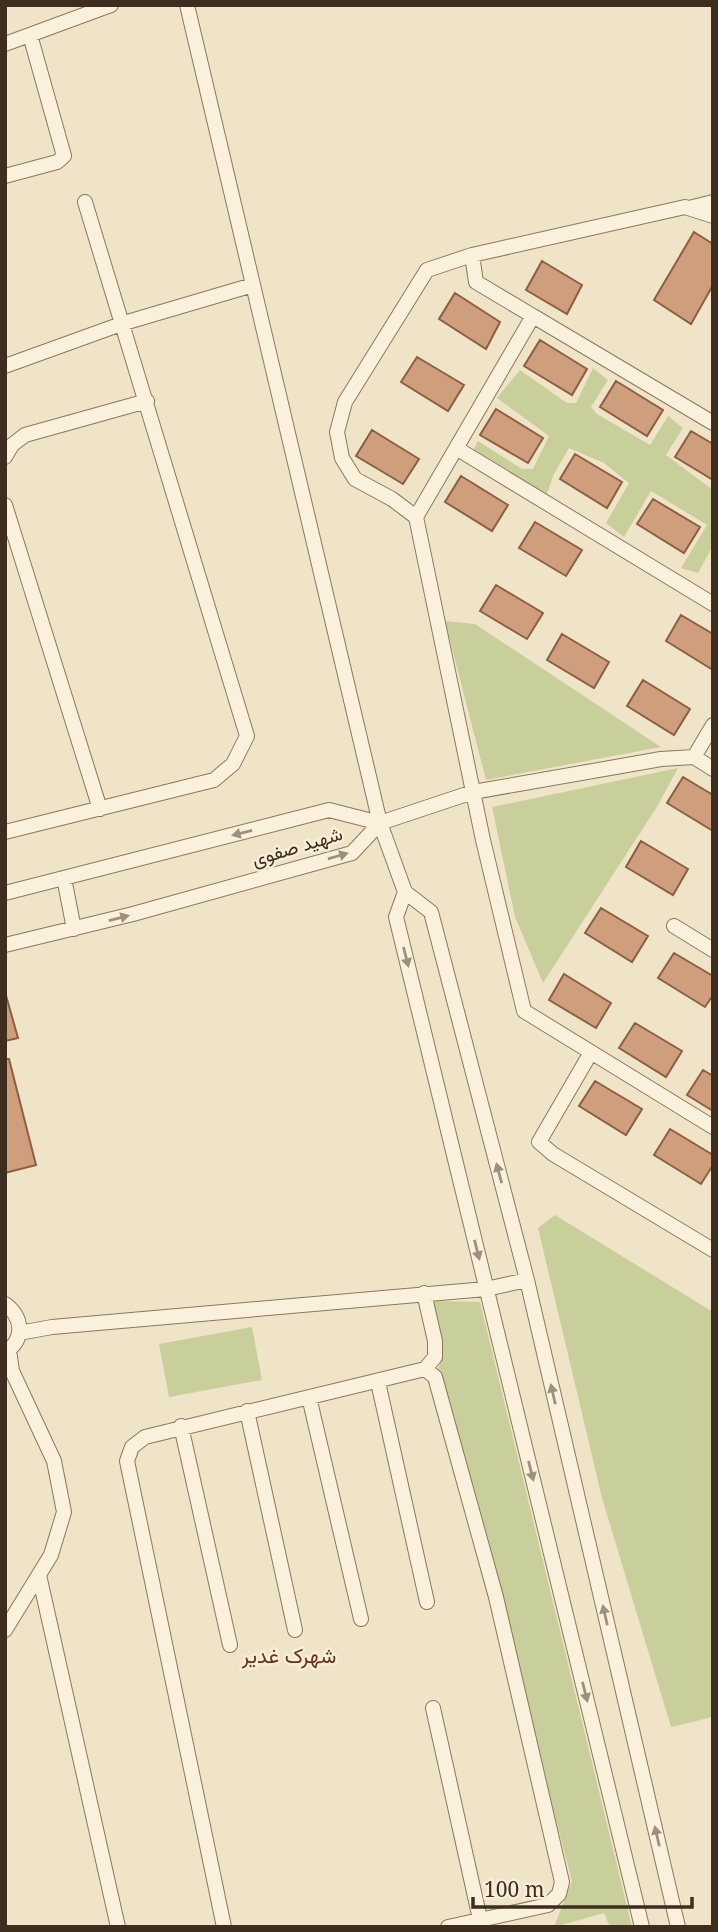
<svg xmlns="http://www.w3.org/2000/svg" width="718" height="1932" font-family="'Noto Serif',Vazirmatn,serif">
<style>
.green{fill:#c9cf9b}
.building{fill:#cf9f7d;stroke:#8d5f41;stroke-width:2}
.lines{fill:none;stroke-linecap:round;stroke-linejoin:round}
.minor-casing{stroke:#8d765c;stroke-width:16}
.minor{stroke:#faf1dc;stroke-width:14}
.oneway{fill:#9c907e}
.labels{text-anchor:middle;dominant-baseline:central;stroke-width:5;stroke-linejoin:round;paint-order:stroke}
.street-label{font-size:19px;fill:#3d2e20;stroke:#f7eed8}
.neighbourhood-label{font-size:21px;fill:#6b2e1e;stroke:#f7eed8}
</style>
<rect width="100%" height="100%" fill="#f0e4c8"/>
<path class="green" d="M593,368L608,380L591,407L597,414L650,445L668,416L683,428L666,455L713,490V546L698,573L681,568L707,525L651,491L624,537L606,523L629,483L604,463L569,448L553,476L547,494L473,450L478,441L522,469H533L549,436L497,398L520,370L567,403H576Z
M445,621L475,624L661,747L486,780Z
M678,768L658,805L543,983L515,917L492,807Z
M555,1215L713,1312V1717L671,1727L602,1498L538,1228Z
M432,1301L480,1302L632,1927H610L604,1913L554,1927L572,1881L438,1370L443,1356Z
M252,1327L262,1380L169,1397L159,1344Z"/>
<path class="building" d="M694,232L713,244V285L691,324L654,300Z
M542,261L582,285L567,314L526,290Z
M455,293L500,322L486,349L439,319Z
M540,340L587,369L572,395L524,366Z
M417,357L464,385L448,411L401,382Z
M616,381L663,410L647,436L600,407Z
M496,409L543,438L528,463L480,435Z
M372,430L419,459L403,484L356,456Z
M691,431L713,444V480L675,457Z
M575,454L622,482L607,508L560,479Z
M461,476L508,505L492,531L445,502Z
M653,499L700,527L684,553L637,524Z
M535,522L582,550L566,576L519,548Z
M496,585L543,613L527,639L480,611Z
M681,615L713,634V670L666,641Z
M562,634L609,662L594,688L547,660Z
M643,680L690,709L674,735L627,706Z
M683,777L713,795V831L667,803Z
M641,841L688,869L673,895L626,867Z
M601,908L648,936L632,962L585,933Z
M674,953L713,976V995L705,1007L658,978Z
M564,974L611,1003L596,1028L549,1000Z
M5,992L18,1038L5,1041Z
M635,1023L682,1051L666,1077L619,1048Z
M5,1059H9L36,1165L5,1173Z
M703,1070L713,1076V1111L687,1095Z
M595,1081L642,1109L626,1135L579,1106Z
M670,1129L713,1155V1165L701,1184L654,1155Z"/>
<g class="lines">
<g class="minor-casing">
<path id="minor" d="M187,5L380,823L405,892L431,912L527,1280L678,1927
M5,44L111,5
M5,176L57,162L64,156L30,35
M689,208L713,202
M533,316L476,282L472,255L685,207L713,216
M5,366L124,323L253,285
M713,423L533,316L416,517L483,840L524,1011L713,1127
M456,448L713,604
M5,457L12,445L25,435L147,401
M5,505L100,809
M416,517L392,499L355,479L342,458L337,432L345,402L427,270L472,255
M694,757L713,725
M5,832L214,780L233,764L247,736L85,202
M64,878L74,929
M405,892L396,917L642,1927
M5,893L329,810L380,823
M674,926L713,950
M5,945L133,914L352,853L380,823L473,792L661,759L694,757L713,769
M590,1054L539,1142L553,1154L713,1250
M5,1304C23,1317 25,1340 5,1352
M19,1333L52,1327L486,1289L527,1280
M425,1369L435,1377L496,1597L562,1882L559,1894L548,1905L448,1927
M378,1382L427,1602
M309,1397L361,1619
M247,1411L295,1630
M181,1426L230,1645
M39,1575L118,1927
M5,1630L51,1555L64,1512L54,1461L12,1371L9,1350
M433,1708L480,1919
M224,1927L127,1461L132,1447L145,1437L425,1369L435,1357V1341L424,1293"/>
</g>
<use href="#minor" class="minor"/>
</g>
<defs><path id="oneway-solid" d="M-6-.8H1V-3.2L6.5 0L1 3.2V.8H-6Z" transform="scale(1.75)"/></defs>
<g class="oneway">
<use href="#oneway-solid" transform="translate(242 833) rotate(166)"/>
<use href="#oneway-solid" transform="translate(338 856) rotate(-16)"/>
<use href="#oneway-solid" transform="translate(119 918) rotate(-14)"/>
<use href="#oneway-solid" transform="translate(406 957) rotate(76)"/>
<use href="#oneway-solid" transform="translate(499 1173) rotate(-105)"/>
<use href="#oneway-solid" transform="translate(477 1250) rotate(76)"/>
<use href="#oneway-solid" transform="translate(553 1394) rotate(-103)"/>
<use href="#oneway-solid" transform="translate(531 1471) rotate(76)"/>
<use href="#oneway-solid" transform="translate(605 1615) rotate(-103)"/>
<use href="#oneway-solid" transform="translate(585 1692) rotate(76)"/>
<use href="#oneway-solid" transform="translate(657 1836) rotate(-103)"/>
</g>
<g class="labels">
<g class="street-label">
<text transform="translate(297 846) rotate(-17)">شهید صفوی</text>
</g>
<g class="neighbourhood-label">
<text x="289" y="1655">شهرک غدیر</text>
</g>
</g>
<rect width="718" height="1932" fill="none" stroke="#3d2e20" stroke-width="14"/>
<path d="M473 1897v10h219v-10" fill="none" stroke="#3d2e20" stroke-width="3.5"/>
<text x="484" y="1897" font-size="21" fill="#3d2e20" stroke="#f7eed8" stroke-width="5" paint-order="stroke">100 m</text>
</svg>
